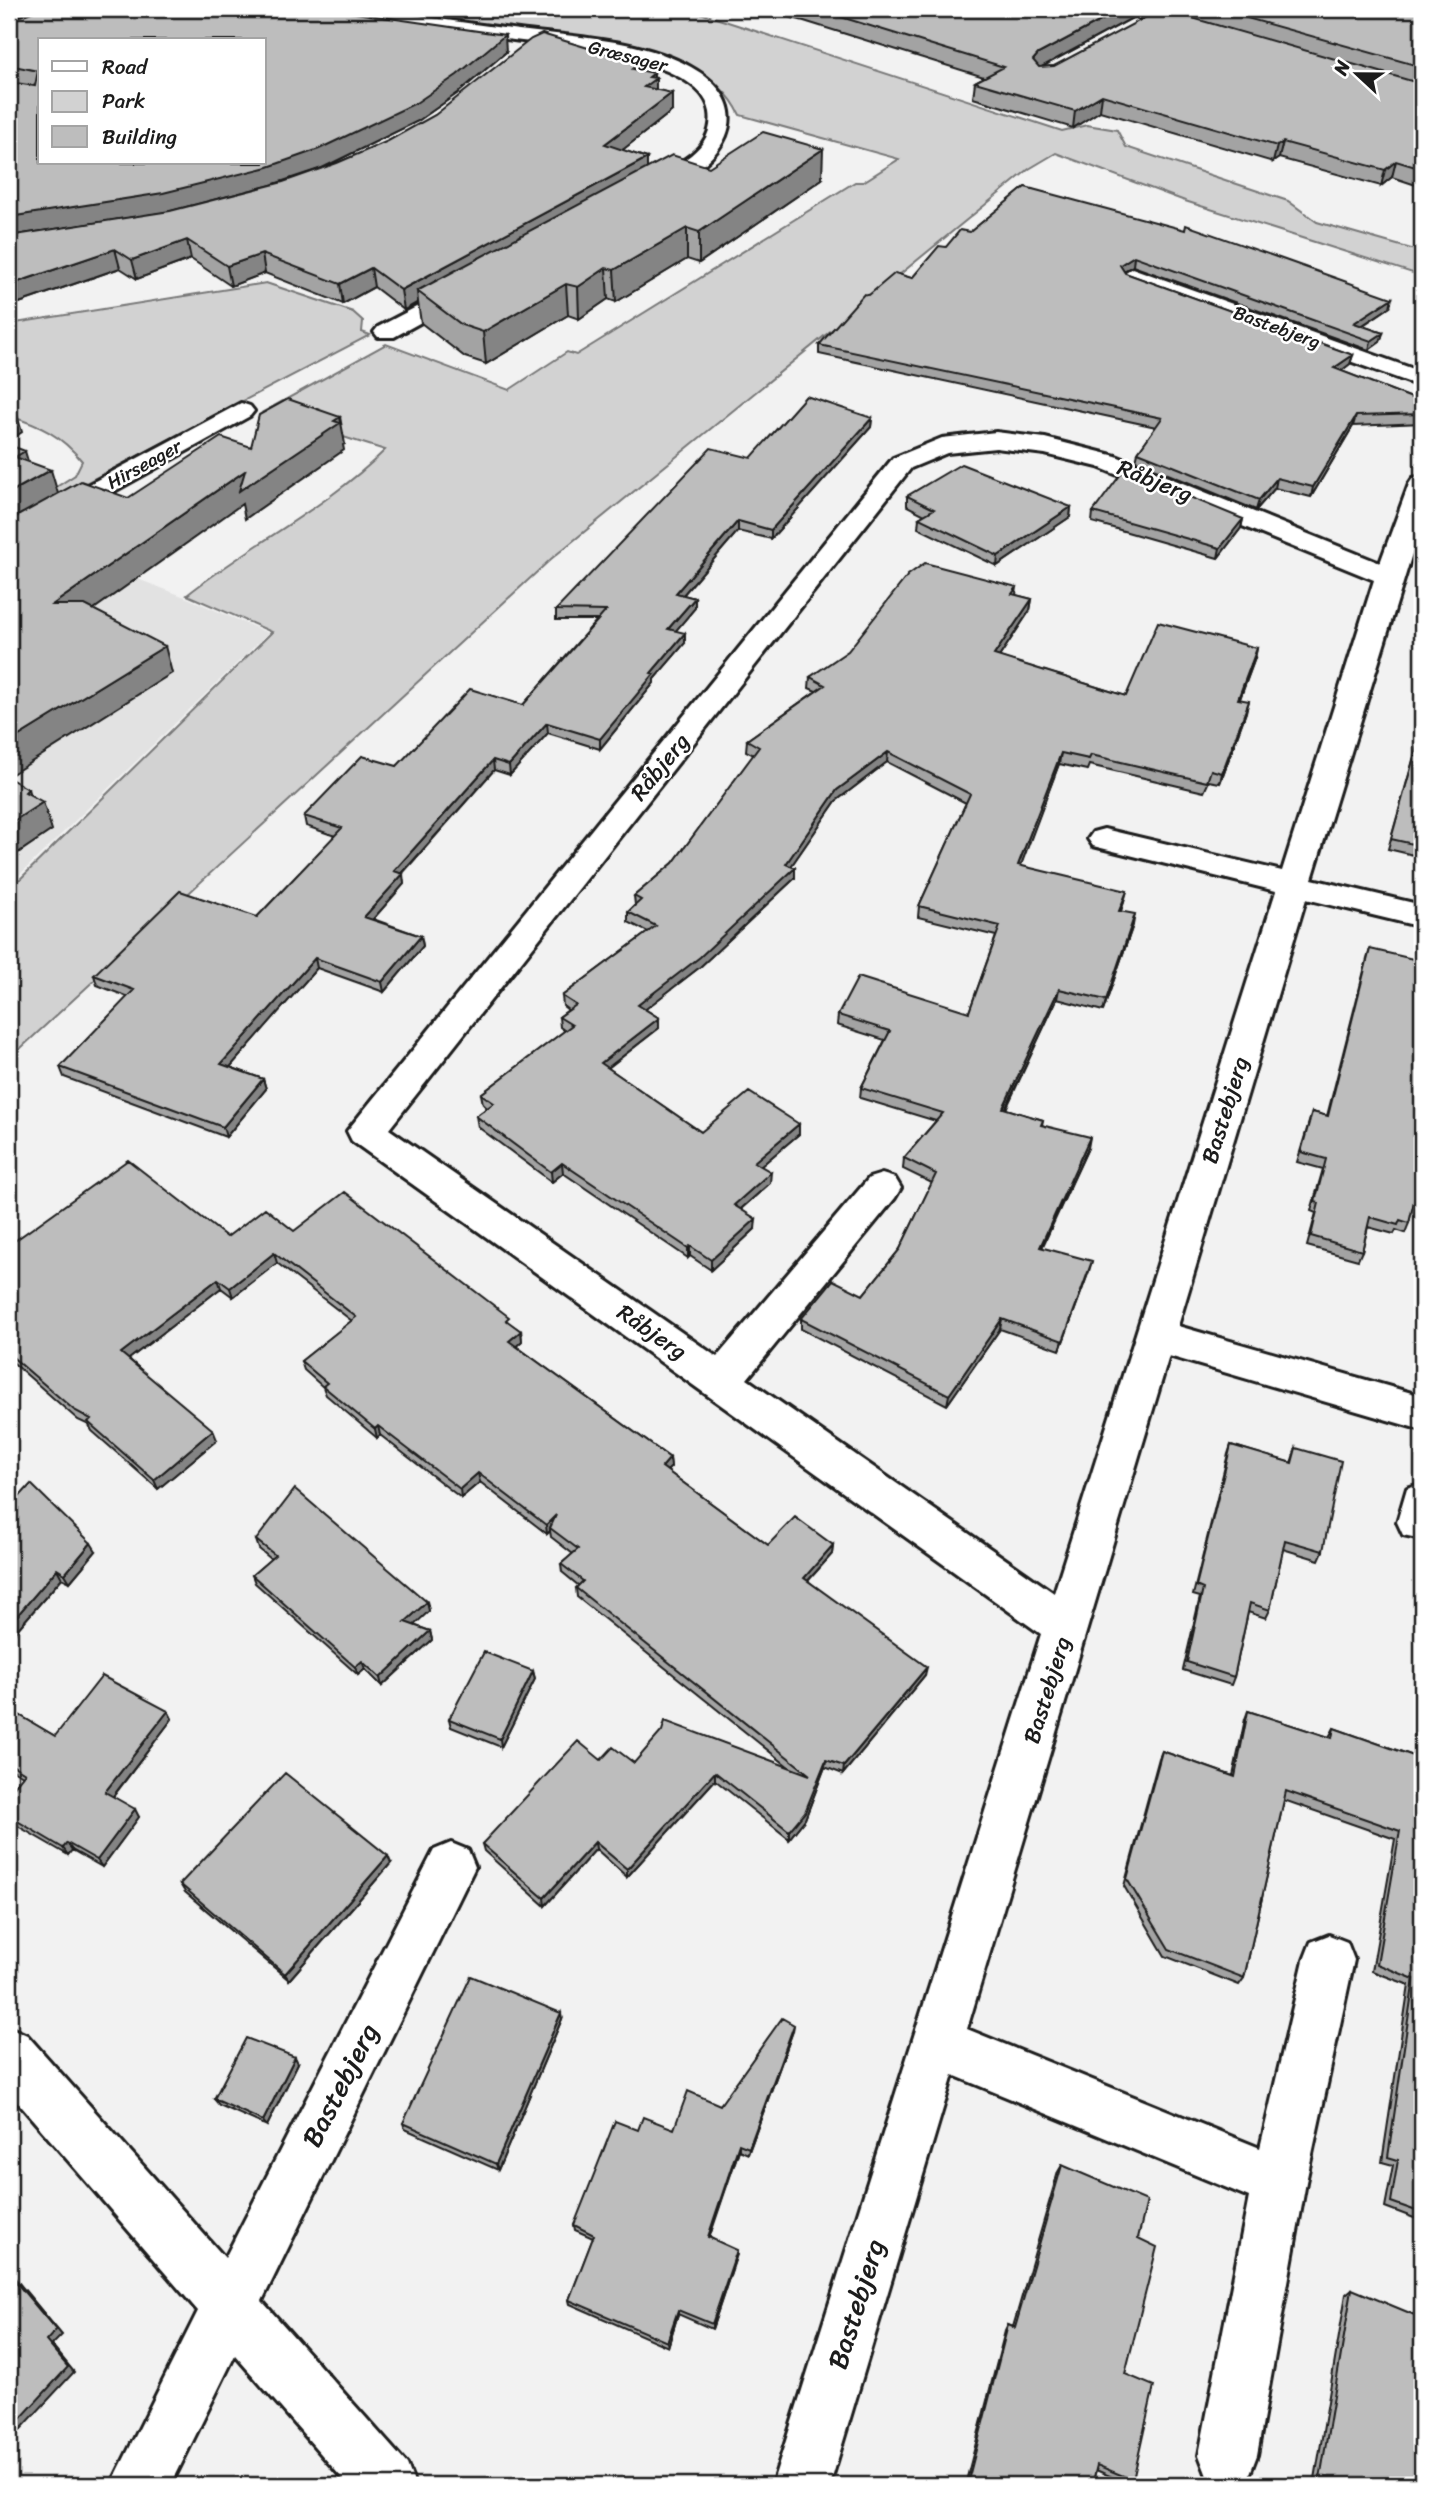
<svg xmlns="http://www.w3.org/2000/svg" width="1431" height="2494" font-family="Sriracha,sans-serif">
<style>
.built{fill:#e2e2e2}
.green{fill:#d2d2d2;stroke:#777;stroke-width:2}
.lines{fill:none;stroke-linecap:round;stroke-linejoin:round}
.minor-casing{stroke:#1c1c1c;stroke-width:6}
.minor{fill:#fff;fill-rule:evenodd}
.wall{fill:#a3a3a3;stroke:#1c1c1c;stroke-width:2}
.shaded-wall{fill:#848484;stroke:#1c1c1c;stroke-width:2}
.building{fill:#bdbdbd;stroke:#1c1c1c;stroke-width:2;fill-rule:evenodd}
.labels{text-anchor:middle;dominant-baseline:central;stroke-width:5;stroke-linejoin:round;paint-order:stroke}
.far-street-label{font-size:19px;fill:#1c1c1c;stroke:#fff}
.street-label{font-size:23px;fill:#1c1c1c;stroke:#fff}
.near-street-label{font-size:28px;fill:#1c1c1c;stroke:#fff}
</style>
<rect width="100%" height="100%" fill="#f2f2f2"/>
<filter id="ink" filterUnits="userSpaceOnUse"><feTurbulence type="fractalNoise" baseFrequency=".0143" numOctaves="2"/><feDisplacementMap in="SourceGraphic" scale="14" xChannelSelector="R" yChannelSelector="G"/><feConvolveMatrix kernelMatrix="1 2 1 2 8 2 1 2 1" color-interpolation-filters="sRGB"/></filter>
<g filter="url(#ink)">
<path class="built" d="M32,539L185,597L268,633L9,885V552Z"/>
<path class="green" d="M384,9H688L1062,131L1087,125L1117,130L1126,147L1288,201L1317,222L1422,252V276L1185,201L1056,153L1029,169L551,559L9,1059V890L272,632L187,595C251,544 328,507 385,450L263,412L386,344L509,390L567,352L576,355L855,182H863L899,159L740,115C729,92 714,81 692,68Z
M266,283L353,312L363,321L362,332L370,335L59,497L47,493L75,475L82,461C61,435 39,425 9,416V324Z"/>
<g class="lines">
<g class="minor-casing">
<path id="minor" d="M353,9H371C420,16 470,24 519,30C575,37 641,39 691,67C755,103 732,155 676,182C665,188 654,195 641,192L638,187L641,182C670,168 716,152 710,112C701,54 544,45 499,38C453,32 408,25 362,19L355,17Z
M1123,9H1151L1209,25L1211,29L1202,35L1125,13Z
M1132,268L1422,372V387L1124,280L1121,275Z
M464,282L472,284L476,289L472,294L394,337H378L374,332L378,327Z
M241,403L250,406L254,411L250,416L19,544L9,546V527Z
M996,432L1045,438L1116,456L1380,563L1409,484L1413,478L1422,476V521L1312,879L1422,905V927L1306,899L1178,1326L1422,1396V1430L1169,1356L967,2029L1260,2148L1304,1960L1311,1942L1329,1935L1347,1942L1354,1960L1306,2182L1257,2455L1249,2476L1228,2484L1207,2476L1199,2455L1249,2197L953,2075L830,2485H772L1041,1634L352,1141L347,1131L893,458L942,438ZM996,448L1045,454L1098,467L1374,580L1282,871L1104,829L1093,832L1088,839L1093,846L1276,891L1054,1593L747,1379L895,1198L901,1188L895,1178L882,1174L869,1178L717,1357L389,1129L911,468L947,453Z
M1422,1483V1539L1403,1535L1397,1522L1407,1488Z
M451,1843L468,1850L475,1867L262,2301L407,2464L415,2485H348L235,2355L171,2485H111L198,2311L9,2092V2027L27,2035L225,2258L434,1850Z"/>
</g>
<use href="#minor" class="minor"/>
</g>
<path class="wall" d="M9,9L506,52L458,93L418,121L322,168L273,185L337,163L608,54L643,61V71L654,78L656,90L672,111L622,150L647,158V168L709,167L822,179L699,263L687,259L616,302L608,299L579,319L568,315L486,364L465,357L421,323L418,302L404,310L374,287L343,304L265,273L231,286L191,259L137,279L120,268L19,303L9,305Z
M737,9H1135L1134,17L1041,67L1054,66L1232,30L1159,9H1422V187L1392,177L1381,186L1279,158L1273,162L1100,111L1073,128L973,98L975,82L984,77L804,21L765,11L750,13Z
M1025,187L1390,307L1362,326L1383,333L1380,342L1369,350L1133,266L1123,271L1125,273L1353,355L1350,364L1341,371L1422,402V423L1353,426L1311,497L1275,488L1256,510L1136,461L1138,452L1156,427L819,354V345L869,295L912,278L946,247L970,232Z
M872,418L871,427L771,539L738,531L683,595L695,598V608L675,631L685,643L654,679V683L600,749L548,733L510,775L494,770L402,874L404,884L373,919L421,936L423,946L384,992L317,968L230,1067L263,1079L266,1089L226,1137L64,1077L60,1067L128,997L97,985L94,975L257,917L335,836L306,826L304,816L397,766L523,705L597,620H556V610L751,458Z
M907,496L1071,507L1070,517L997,566L918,528L919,518L925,515L907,506Z
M1093,512L1243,519L1241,528L1218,558L1092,522Z
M1017,587L1016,595L1032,599L1030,610L999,657L1126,696L1257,648L1255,658L1240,699L1246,712L1220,783L1209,781L1204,792L1089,765L1087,770L1059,764L1020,866L1124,902L1121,911L1133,925L1103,1011L1057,999L1006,1109L1043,1120L1042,1125L1088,1148L1042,1248L1089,1271L1060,1350L1000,1329L947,1405L801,1329V1319L863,1295L900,1249L932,1183L903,1169L904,1158L936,1121L860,1098L861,1088L885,1040L837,1025L838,1015L969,1012L996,936L918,917L919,906L966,803L887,762L836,801L791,866L795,868V878L700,967L645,1009L659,1018V1028L608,1068L701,1132L799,1124V1134L761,1166L770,1183L741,1209L755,1229L711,1270L690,1256L688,1258L563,1173L552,1182L478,1127L476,1116L487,1108L483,1104L481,1094L565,1031L560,1027L559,1017L568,1010L563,1006L562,996L648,932L628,922V912L635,905L634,896L673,863L754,755L746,751L747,740L816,691L809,688L810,677Z
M1422,728V857L1388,849Z
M1370,949L1421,1041H1422V1182L1419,1181L1409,1223L1405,1233L1396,1230L1394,1234L1368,1227L1362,1251L1358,1260L1307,1246L1316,1213L1311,1211L1323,1169L1297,1162L1312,1112L1327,1116L1367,959Z
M294,1231L510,1324L521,1331L522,1341L516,1346L670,1458L671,1467L667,1471L768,1545H833L832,1554L808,1581L925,1675L843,1774L825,1767L805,1819L789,1839L715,1780L627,1877L596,1849L545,1906L484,1851L482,1844L601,1760L634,1763L790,1768L577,1597L576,1588L579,1586L562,1572L561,1564L573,1554L551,1537L550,1531L547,1534L480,1482L461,1498L380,1435L377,1438L326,1395L323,1387L304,1370L301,1361L352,1321L277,1263L233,1297L221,1288L129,1359L217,1440L158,1489L92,1431L89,1425L78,1420L9,1359V1245L227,1237Z
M1231,1445L1291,1463L1296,1448L1323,1551L1319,1560L1283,1549L1270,1610L1266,1618L1248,1612L1234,1677L1231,1685L1183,1670L1200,1597L1193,1595L1228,1454Z
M9,1508L96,1551L70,1582L62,1578L9,1639Z
M256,1540L427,1602L429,1611L413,1625L430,1631L432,1640L382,1686L365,1669L358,1675L255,1583L252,1575L271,1559L259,1549Z
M533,1671L535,1679L501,1747L451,1727L449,1719Z
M9,1709L55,1736L168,1711L172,1719L113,1797L139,1817L102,1867L72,1850L68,1855L9,1821V1793L23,1776L9,1768Z
M1248,1711L1329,1737L1334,1728L1422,1759V2221L1385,2207L1393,2165L1382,2162L1409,1985L1372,1971L1395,1839L1284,1800L1244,1978L1239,1985L1165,1956L1124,1886L1159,1758L1162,1751L1233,1776L1245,1719Z
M391,1863L289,1980L185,1892L180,1884Z
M562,2019L498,2170L405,2129L403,2123Z
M793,2031L748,2154L739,2150L709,2237L737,2254L712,2329L678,2314L668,2347L570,2304L569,2300L593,2238L575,2230L574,2225L638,2130L674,2129L720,2105Z
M298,2063L267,2126L219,2105L214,2099Z
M1062,2165L1138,2238L1125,2374L1133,2480L1128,2484L1096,2470L1092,2485H965L1005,2331L1008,2325L1013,2327L1058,2172Z
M1352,2289L1422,2485H1314L1346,2294Z"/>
<path class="shaded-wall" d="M9,9H44L9,22Z
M750,9H765V11L750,13Z
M1123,9H1135L1134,17L1036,70L1033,60L1038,54Z
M505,35L506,52L458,93L418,121L322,168L271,185L167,212L9,236V217Z
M643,61V79L633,69Z
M654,73V80L656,78V96L644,87L649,77Z
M672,93V111L606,163L605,144Z
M1102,95L1100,111L1073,128L1075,111Z
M1283,142L1279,158L1273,162L1277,146Z
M823,149L822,179L699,263V232Z
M647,158V177L417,291L418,302L404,310L401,290Z
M1396,161L1392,177L1381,186L1385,170Z
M687,228V259L616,302L614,270Z
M187,240L191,259L137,279L132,260Z
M115,249L120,268L19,303L9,305V285Z
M262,254L265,273L231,286L227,266Z
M1134,256L1133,266L1118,274L1120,265Z
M371,268L374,287L343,304L340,284Z
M606,268L608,299L579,319L578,287Z
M566,284L568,315L486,364L483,332Z
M1392,298L1390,307L1352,332L1354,323Z
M1383,333L1380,342L1369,350L1371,341Z
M1353,355L1350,364L1332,378L1334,368Z
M14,405L22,432L9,441V409Z
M1356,416L1353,426L1311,497L1313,487Z
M340,417L345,444L343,445L344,450L245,519L242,504L60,633L52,605L245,471L334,421Z
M872,418L871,427L771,539V530Z
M25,451L33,478L15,457Z
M51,470L59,497L9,524V493Z
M1277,478L1275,488L1256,510L1259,500Z
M1071,507L1070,517L997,566L998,556Z
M1243,519L1241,528L1218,558L1220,548Z
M738,521V531L676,603V593Z
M695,598V608L669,639L668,629Z
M1032,599L1030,610L993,666L994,655Z
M685,633V643L654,679V683L600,749V739L651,673Z
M165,646L172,673L9,776V742Z
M1257,648L1255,658L1236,709L1238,699Z
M1249,701L1246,712L1220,783L1222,773Z
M547,723L548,733L510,775L509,765Z
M888,752L887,762L836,801L785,875L786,864L837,790Z
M1061,753L1059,764L1017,876L1018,865Z
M493,760L494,770L395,881L394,871Z
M28,789L34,808L43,802L52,830L9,859V824L25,792Z
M795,868V878L700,967L638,1015V1005Z
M403,874L404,884L366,927L364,917Z
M1127,891L1124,902L1117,921L1119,911Z
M1135,914L1133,925L1103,1011L1106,1000Z
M421,936L423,946L384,992L382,982Z
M315,958L317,968L224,1074L221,1064Z
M1059,989L1057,999L1001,1118L1003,1108Z
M659,1018V1028L601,1073V1063Z
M263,1079L266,1089L226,1137L223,1127Z
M799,1124V1134L754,1172V1162Z
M1090,1137L1088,1148L1037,1257L1040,1247Z
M562,1163L563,1173L552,1182L551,1172Z
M771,1172L770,1183L734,1215V1205Z
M756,1219L755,1229L711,1270V1260Z
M690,1246V1256L688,1258V1248Z
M274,1253L277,1263L233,1297L230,1288Z
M1092,1261L1089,1271L1060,1350L1063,1341Z
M218,1279L221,1288L125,1362L121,1353Z
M1002,1319L1000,1329L947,1405L949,1395Z
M521,1331L522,1341L511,1351L509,1341Z
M378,1426L380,1435L377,1438L375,1429Z
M213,1430L217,1440L158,1489L154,1480Z
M670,1458L671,1467L662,1476V1467Z
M478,1473L480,1482L461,1498L460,1489Z
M556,1515L550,1528V1531L547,1534L546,1525Z
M91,1543L96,1551L70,1582L65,1574Z
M833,1545L832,1554L803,1586L804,1578Z
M57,1569L62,1578L9,1639V1625Z
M427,1602L429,1611L408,1631L405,1622Z
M430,1631L432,1640L382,1686L380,1678Z
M362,1661L365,1669L358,1675L355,1667Z
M927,1667L925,1675L843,1774L844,1766Z
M533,1671L535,1679L501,1747L500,1739Z
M168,1711L172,1719L110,1800L105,1792Z
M826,1760L825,1767L805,1819L789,1839V1831Z
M715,1772V1780L627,1877V1869Z
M135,1809L139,1817L102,1867L97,1860Z
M595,1842L596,1849L545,1906L544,1898Z
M67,1843L72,1850L68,1855L63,1848Z
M388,1856L391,1863L289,1980L285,1974Z
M561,2013L562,2019L498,2170L496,2164Z
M794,2025L793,2031L748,2154L749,2148Z
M295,2057L298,2063L267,2126L263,2121Z
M739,2144V2150L708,2242V2237Z
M737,2250V2254L712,2329V2324Z
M9,2271L62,2335L52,2345L74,2372L9,2442Z
M678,2310V2314L668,2347L667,2342Z"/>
<path class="building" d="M40,9H328L505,35L457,75L416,103L319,149L268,167L163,193L9,217V82L35,86L38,71L9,65V20ZM40,40H264V163H40Z
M815,9H1123L1038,54L1033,60L1039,67L1054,66L1161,9L1422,84V169L1396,161L1385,170L1283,142L1277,146L1102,95L1075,111L975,82L1004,67Z
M1215,9H1422V67Z
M542,34L608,54L643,61L633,69L654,73L649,77L656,78L644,87L672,93L605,144L647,158L401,290L371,268L340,284L262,254L227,266L187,240L132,260L115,249L9,285V236L170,211L283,182L337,163L388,141L435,115L531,39Z
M763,132L823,149L699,232L687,228L614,270L606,268L578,287L566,284L483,332L462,325L417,291L672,155L709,167Z
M1025,187L1185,230L1186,225L1392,298L1354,323L1383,333L1371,341L1134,256L1120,265L1125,273L1353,355L1334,368L1422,402V414L1356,416L1313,487L1277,478L1259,500L1138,452L1162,418L819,345L864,294L869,295L895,273L912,278L939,246L946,247L960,230L970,232Z
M806,396L872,418L771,530L738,521L676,593L695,598L668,629L685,633L651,673L654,674L600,739L547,723L509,765L493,760L394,871L403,874L364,917L421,936L382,982L315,958L221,1064L263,1079L223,1127L60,1067L134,990L94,975L180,891L257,917L342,828L304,816L362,756L397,766L470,689L523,705L606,611L556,610L711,448L751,458Z
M288,399L340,417L334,421L340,423L239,491L245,471L52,605H85L165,646L9,742V520L12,519L81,481L128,498L221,437L251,447L259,415Z
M9,445L25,451L15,457L51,470L9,493Z
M961,464L1071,507L998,556L919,518L934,509L907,496Z
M1124,470L1243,519L1220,548L1093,512Z
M925,563L1017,587L1012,594L1032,599L994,655L1126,696L1158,622L1257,648L1238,699L1249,701L1222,773L1211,770L1207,782L1091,755L1089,759L1061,753L1018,865L1127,891L1119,911L1135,914L1106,1000L1059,989L1003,1108L1043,1120L1041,1125L1090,1137L1040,1247L1092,1261L1063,1341L1002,1319L949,1395L801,1319L833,1280L863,1295L900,1249L936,1174L904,1158L943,1113L861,1088L890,1031L838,1015L858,977L969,1012L1000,926L919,906L970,794L888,752L837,790L786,864L795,868L700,957L638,1005L659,1018L601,1063L701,1132L749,1092L799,1124L754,1162L771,1172L734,1205L756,1219L711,1260L690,1246L688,1248L562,1163L551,1172L476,1116L494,1103L481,1094L572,1025L559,1017L576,1005L562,996L656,926L628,912L641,900L634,896L673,863L759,747L747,740L825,685L810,677L848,651L908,575Z
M1422,729V846L1391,839Z
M9,778L28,789L25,792L43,802L9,824Z
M1370,949L1422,961V1034L1421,1041H1422V1171H1421L1409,1223L1400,1220L1398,1225L1370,1217L1362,1251L1311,1236L1319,1203L1315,1202L1326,1159L1301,1152L1312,1112L1328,1116Z
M128,1160L227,1237L265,1208L294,1231L345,1192L509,1317L506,1320L521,1331L509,1341L670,1458L662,1467L768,1545L795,1517L833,1545L804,1578L927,1667L844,1766L826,1760L805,1812L789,1831L715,1772L627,1869L595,1842L544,1898L482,1844L578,1741L601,1760L613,1747L634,1763L662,1731L665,1721L810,1775L576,1588L583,1581L561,1564L578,1549L550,1528L556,1515L546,1525L478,1473L460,1489L378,1426L375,1429L323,1386L327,1383L301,1361L356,1317L274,1253L230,1288L218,1279L121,1353L213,1430L154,1480L88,1422L91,1419L74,1410L9,1354V1245Z
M1231,1445L1292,1463L1296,1448L1341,1461L1323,1551L1285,1540L1270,1610L1250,1603L1234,1677L1187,1662L1203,1589L1196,1586Z
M31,1484L91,1543L65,1574L57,1569L9,1625V1508Z
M295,1489L427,1602L405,1622L430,1631L380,1678L362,1661L355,1667L252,1575L275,1555L256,1540Z
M484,1652L533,1671L500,1739L449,1719Z
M102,1676L168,1711L105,1792L135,1809L97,1860L67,1843L63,1848L9,1816V1793L25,1773L9,1763V1709L55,1736Z
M1248,1711L1332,1738L1334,1728L1422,1759V2213L1391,2202L1398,2160L1388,2157L1414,1979L1377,1964L1400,1831L1286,1791L1244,1978L1169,1949L1127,1879L1162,1751L1235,1777Z
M285,1773L388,1856L285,1974L180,1884Z
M471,1976L561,2013L496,2164L403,2123Z
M782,2018L794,2025L749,2148L739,2144L708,2237L737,2250L712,2324L678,2310L667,2342L569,2300L594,2235L574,2225L615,2121L638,2130L643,2117L674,2129L688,2091L720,2105Z
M246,2038L295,2057L263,2121L214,2099Z
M1062,2165L1147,2201L1138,2238L1157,2247L1125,2374L1154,2386L1133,2480L1097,2465L1092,2485H967L1008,2325L1015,2328Z
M9,2274L56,2330L46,2341L68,2367L9,2431Z
M1352,2289L1422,2318V2485H1319Z"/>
</g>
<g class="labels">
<g class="far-street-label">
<text transform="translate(628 56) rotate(14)">Græsager</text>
<text transform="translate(1277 327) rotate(20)">Bastebjerg</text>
<text transform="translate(144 464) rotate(-29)">Hirseager</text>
</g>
<g class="street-label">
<text transform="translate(1155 481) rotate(22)">Råbjerg</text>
<text transform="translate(660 767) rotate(-51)">Råbjerg</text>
<text transform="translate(1225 1110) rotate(-73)">Bastebjerg</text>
<text transform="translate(652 1332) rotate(35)">Råbjerg</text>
<text transform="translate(1047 1690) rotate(-73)">Bastebjerg</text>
</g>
<g class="near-street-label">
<text transform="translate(340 2085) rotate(-63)">Bastebjerg</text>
<text transform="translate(856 2304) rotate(-73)">Bastebjerg</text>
</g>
</g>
<rect width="1431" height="2494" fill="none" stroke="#fff" stroke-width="35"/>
<rect x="18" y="18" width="1396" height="2459" fill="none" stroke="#1c1c1c" stroke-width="2.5" filter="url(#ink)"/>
<rect x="38" y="38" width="228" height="126" fill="#ffffff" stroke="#a4a4a4" stroke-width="2"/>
<rect x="52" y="61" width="35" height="10" fill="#ffffff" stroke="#a4a4a4" stroke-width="2"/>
<text x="102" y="74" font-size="21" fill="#1c1c1c">Road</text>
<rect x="52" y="91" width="35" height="21" fill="#d2d2d2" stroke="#a4a4a4" stroke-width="2"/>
<text x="102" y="108" font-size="21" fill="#1c1c1c">Park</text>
<rect x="52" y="126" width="35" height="21" fill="#bdbdbd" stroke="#a4a4a4" stroke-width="2"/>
<text x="102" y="144" font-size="21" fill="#1c1c1c">Building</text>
<g transform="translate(1357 74) rotate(292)" stroke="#ffffff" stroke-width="5" paint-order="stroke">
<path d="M0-5L12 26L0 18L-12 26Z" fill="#1c1c1c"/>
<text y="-10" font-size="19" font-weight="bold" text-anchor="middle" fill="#1c1c1c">N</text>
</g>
</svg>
